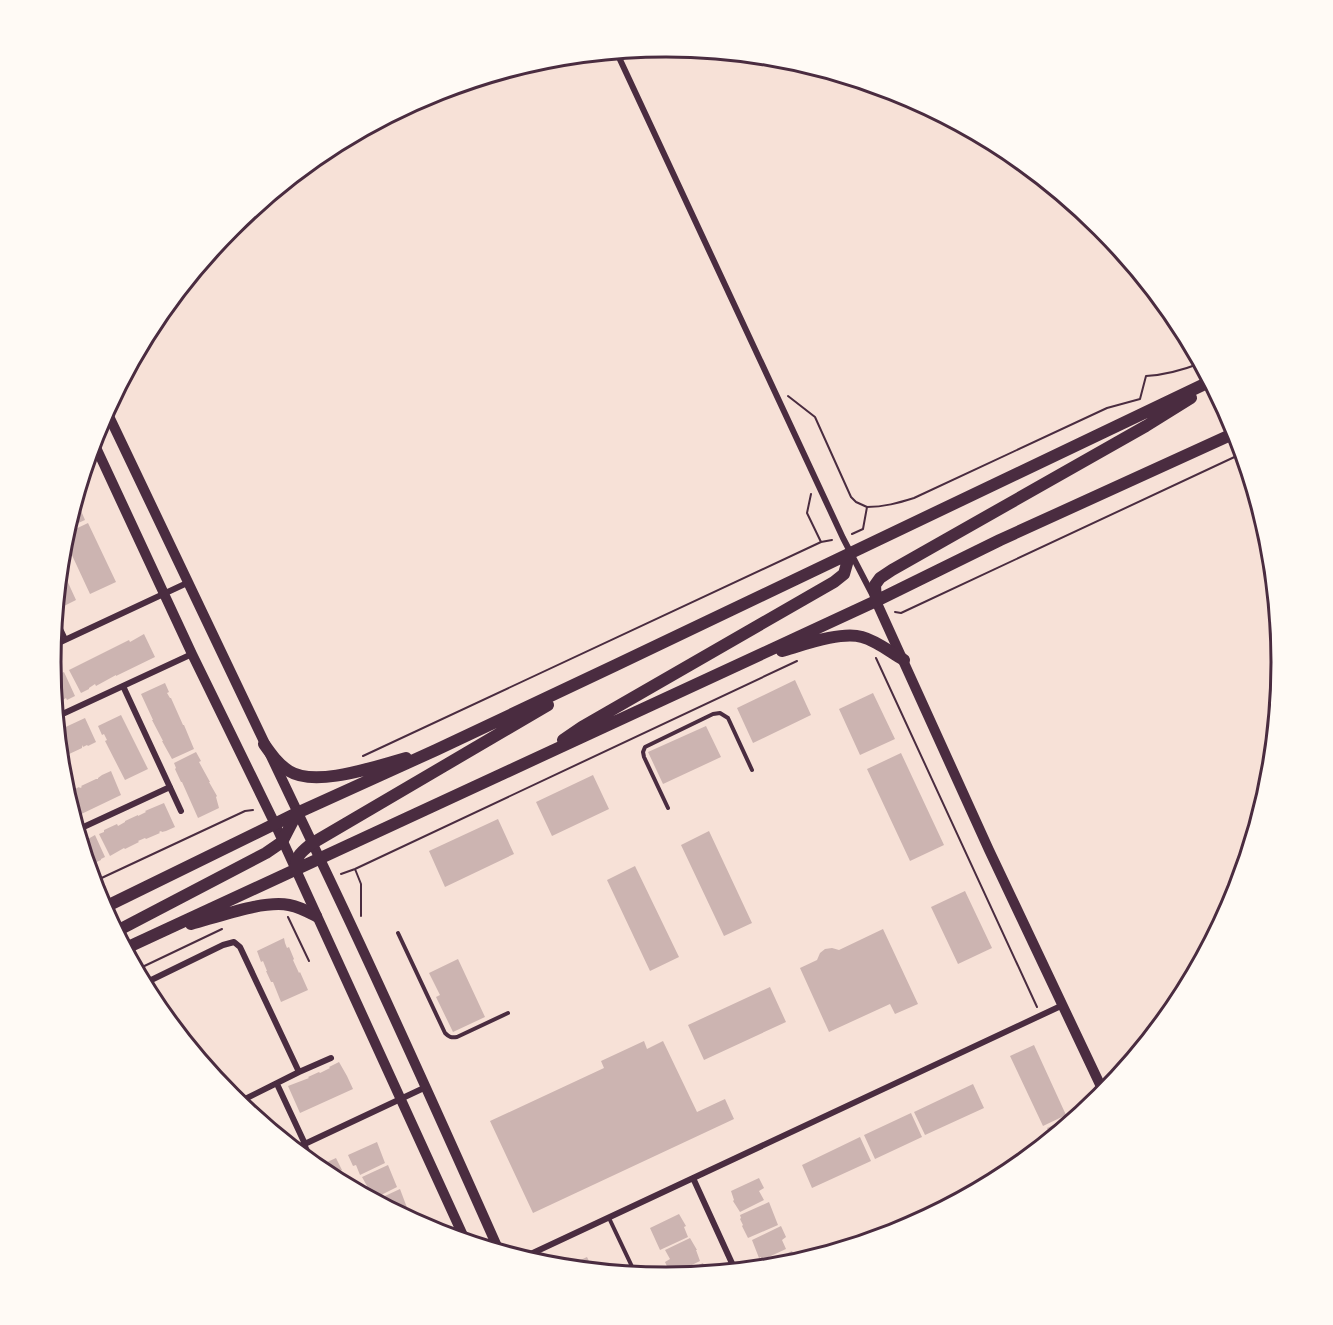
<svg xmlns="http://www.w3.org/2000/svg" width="1333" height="1325" font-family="'Public Sans',sans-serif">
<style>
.building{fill:#ccb4b1}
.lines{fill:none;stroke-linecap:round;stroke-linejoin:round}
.path{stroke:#4a2c40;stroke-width:2}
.service{stroke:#4a2c40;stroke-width:4}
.minor{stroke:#4a2c40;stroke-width:6}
.tertiary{stroke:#4a2c40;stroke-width:10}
.secondary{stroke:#4a2c40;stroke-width:12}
.rim{fill:none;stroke:#4a2c40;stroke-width:3}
</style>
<rect width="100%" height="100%" fill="#f7e1d7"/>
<path class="building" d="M76,499L85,520L67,528L71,512Z
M88,523L116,582L90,594L64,538L65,534Z
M60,565L76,600L62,607L57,596Z
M144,634L155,657L116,676V675L96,686L95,684L89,688V689L81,693L69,670L129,640L130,642Z
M64,672L75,696L67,700L66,698L55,705L52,677Z
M795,680L811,715L753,743L737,708Z
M165,683L169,692L167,693L170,698H171L183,725H184L194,749L172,759L162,741H163L152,720H153L141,694Z
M873,693L895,739L860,755L839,709Z
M121,715L148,769L125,780L105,741L107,740L104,734L102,735L98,726Z
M85,718L96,742L88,746L87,745L83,747L82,745V748L67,755L66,753L60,757L57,731Z
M706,726L721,757L663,784L648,752Z
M196,752L201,761L199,762L210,782H209L217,796L216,797L219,808L198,818L182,782H181L175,769L176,768L174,763Z
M901,753L944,845L910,861L867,769Z
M111,771L121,795L73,818L65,792L75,788V789L79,787L80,788L82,787L81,786L96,779H98V778L102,775Z
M593,775L609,809L552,836L536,802Z
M164,803L175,827L166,831L162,832L161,831L159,832L160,833L146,839L145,838L138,841L139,842L125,849L124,848L110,856L99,834L104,832V830L117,824L118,826L125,822V821L138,815V816L146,812L145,811Z
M498,819L514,854L445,887L429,851Z
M709,831L752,923L724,936L681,845Z
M95,835L105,857L101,859V860L88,866L81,843Z
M635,866L679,957L650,971L607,880Z
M965,891L992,948L958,964L931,907Z
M883,929L918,1004L895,1014L890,1004L829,1032L800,968L817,960L820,953L825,949L832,948L839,950Z
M284,938L285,943L287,948L289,947L294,959L293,960L299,973L300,972L308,990L281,1002L273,982H271L266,971H267L263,961L261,962L257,951Z
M458,959L485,1017L453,1032L436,997L440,995L429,973Z
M770,987L786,1022L704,1060L688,1025Z
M644,1041L647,1049L663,1041L697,1112L725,1099L734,1119L533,1213L490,1121L604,1068L601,1061Z
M1034,1045L1066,1115L1043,1126L1010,1056Z
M339,1062L347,1076L353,1089L300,1113L288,1086L309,1078L308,1077L319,1072L320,1073L330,1068L329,1067Z
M973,1084L984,1108L925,1135L914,1112Z
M911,1113L922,1137L875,1159L864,1135Z
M1071,1117L1073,1122L1052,1139L1047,1128Z
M860,1137L871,1161L812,1188L802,1165Z
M377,1142L385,1163L360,1175L356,1165L353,1166L348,1155Z
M336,1158L342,1170L328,1176L323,1164Z
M388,1165L397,1187L371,1200L365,1197L362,1189L367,1186L362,1177Z
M759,1178L764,1188L759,1191L764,1200L740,1212L733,1201L734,1200L731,1191Z
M400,1189L409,1213L401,1216L374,1201Z
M974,1189L976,1192L930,1217L927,1210Z
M769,1202L778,1225L748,1238L742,1226L743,1225L740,1219L741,1218L740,1215Z
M679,1214L686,1226L684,1227L688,1237L660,1250L650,1228Z
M781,1226L786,1237L782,1240L786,1249L762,1260L761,1257L759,1258L752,1240Z
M690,1238L697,1250H696L700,1261L671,1275L665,1262L670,1259L665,1250Z
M792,1251L797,1262L792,1265L761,1269L765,1267L764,1264Z
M587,1257L594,1271L563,1268Z
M703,1263L708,1274L670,1278Z"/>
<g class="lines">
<path class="path" d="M788,396L815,417L851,497L856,502L867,507
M811,494L807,513L821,542
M852,534L863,529L867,507C884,507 898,503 914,498L1107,408L1140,399L1146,376C1166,375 1183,370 1201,363
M895,612L901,613L1243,453
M876,658L1037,1007
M363,756L821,542L832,540
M355,869L361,884V916
M341,874L355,869L797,661
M93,882L245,811L253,810
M288,917L309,961
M136,970L222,929"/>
<path class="service" d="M55,616L66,639
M668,808L644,757L643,752L645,747L713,714L720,713L728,718L752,770
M398,933L445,1033C449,1037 451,1038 457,1037L508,1013
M305,1144L316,1168
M609,1218L636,1275"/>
<path class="minor" d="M616,51L843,538L872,594
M52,646L187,583
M123,686L181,811
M56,717L192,654
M77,830L170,787
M143,984L223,945L234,942L240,947L299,1072L237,1103
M299,1072L331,1058
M277,1084L305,1144
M294,1149L426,1087
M693,1178L736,1272
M520,1259L1063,1005"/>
<path class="tertiary" d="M106,410C180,566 254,722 329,878C388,1002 444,1127 500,1253
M93,441L192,654L275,824L466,1242
M876,601L989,850L1105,1095"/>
<path class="secondary" d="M876,601L875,585L880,578L892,570L1146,426L1191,398
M782,651C803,645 841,631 862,637C877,641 890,652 904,660
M563,740L582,727L834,582L844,574L850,553
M264,744C271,754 278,764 289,771C316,788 376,766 406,758
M295,870C297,855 300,853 311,844L548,705
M103,908L297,813L436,750L616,665L1211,381
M191,924C217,917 263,900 289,905C300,907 307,911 316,916
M115,932L266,853L282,842L297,813
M124,949L876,601L1000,540L1237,432"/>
</g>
<path d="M0 0H1333V1325H0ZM61 662a605 605 0 1 1 1210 0a605 605 0 1 1-1210 0Z" fill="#fffaf5" fill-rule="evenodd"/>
<path class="rim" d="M61 662a605 605 0 1 1 1210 0a605 605 0 1 1-1210 0Z"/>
</svg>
